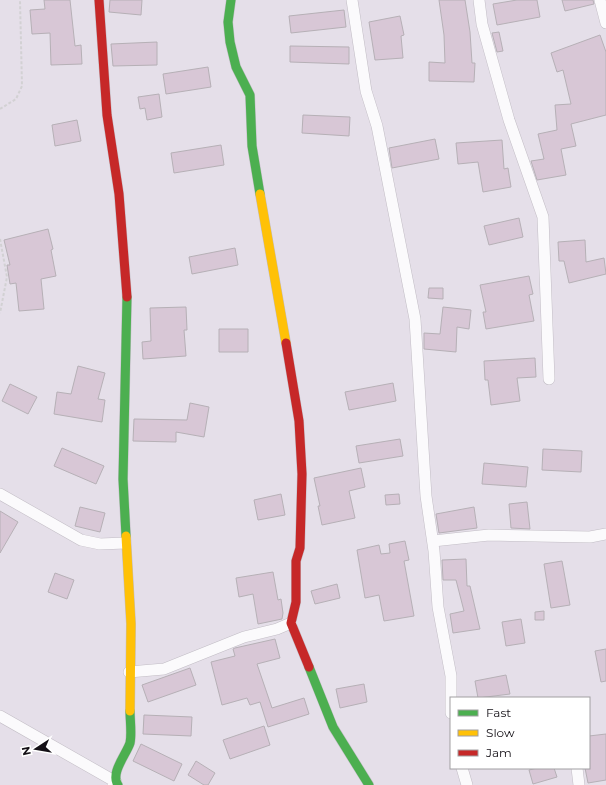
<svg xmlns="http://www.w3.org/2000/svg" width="606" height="785" font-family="Montserrat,sans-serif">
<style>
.building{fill:#d8c7d6;stroke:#b6b0b6}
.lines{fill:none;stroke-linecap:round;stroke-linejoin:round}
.street-casing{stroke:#c2bdc5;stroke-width:12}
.fast-casing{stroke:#c2bdc5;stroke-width:10}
.slow-casing{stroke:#c2bdc5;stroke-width:10}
.jam-casing{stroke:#c2bdc5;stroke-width:10}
.path{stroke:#d2d1d3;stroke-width:2;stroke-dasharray:3 2;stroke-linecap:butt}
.street{stroke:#fbfafc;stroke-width:11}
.fast{stroke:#4caf50;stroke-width:9}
.slow{stroke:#ffc107;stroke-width:9}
.jam{stroke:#c62828;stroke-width:9}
</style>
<rect width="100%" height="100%" fill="#e5dfe9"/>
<path class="building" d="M44,0H70L75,46L81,45L82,64L51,65L50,33L32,34L30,10L45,9Z
M110,0H142L141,15L109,12Z
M439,0H465L470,32L472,63H475L474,82L429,81V62L445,63L444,35Z
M517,0H537L540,17L497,25L493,4Z
M562,0H593L594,4L565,11Z
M344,10L346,27L291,33L289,16Z
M400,16L404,35L401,36L403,58L375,60L369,22Z
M499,32L503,51L497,52L492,33Z
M600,35L606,52V115L571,124L576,146L561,149L566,175L537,180L531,161L544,159L538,134L557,130L555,105L571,104L563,70L557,72L551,53Z
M157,42V65L113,66L111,44Z
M290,46L349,47V64L290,62Z
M208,67L211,87L166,94L163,74Z
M159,94L162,117L147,120L145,108L140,109L138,97Z
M303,115L350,117L349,136L302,133Z
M77,120L81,141L55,146L52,125Z
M435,139L439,159L392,168L389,148Z
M502,140L504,169L508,168L511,187L483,192L478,162L458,164L456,143Z
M221,145L224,165L174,173L171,153Z
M519,218L523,237L489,245L484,226Z
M48,229L53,249L51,250L56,276L41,279L44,309L19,311L16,283L10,284L7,265H10L4,240Z
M585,240L586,262L604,258L606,274L569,283L564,261H559L558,242Z
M235,248L238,265L192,274L189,257Z
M529,276L533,294L529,295L534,321L486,329L483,312H486L480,285Z
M429,288H443V299L428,298Z
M186,307L187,330H184L186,356L143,359L142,342L151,341L150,308Z
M443,307L471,310L469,329L457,327L456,352L424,349V333L440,334Z
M219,329H248V352H219Z
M535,358L536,377L517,378L520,401L491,405L488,380H485L484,361Z
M78,366L105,373L98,399L105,400L102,422L54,414L57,392L71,394Z
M393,383L396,401L349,410L345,392Z
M10,384L37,397L28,414L2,401Z
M190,403L209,407L204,437L176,432V442L133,441L134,419L187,420Z
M400,439L403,456L359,463L356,446Z
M62,448L104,466L96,484L54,466Z
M543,449L582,451L581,472L542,470Z
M484,463L528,467L526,487L482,484Z
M361,468L365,487L349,491L355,518L322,525L318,506H320L314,478Z
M281,494L285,515L258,520L254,500Z
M399,494L400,504L386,505L385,495Z
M527,502L530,529L511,528L509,504Z
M80,507L105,513L100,532L75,526Z
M474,507L477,528L439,533L436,514Z
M0,511L18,522L0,553Z
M405,541L409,560L404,561L414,616L384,621L379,595L365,598L357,550L379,545L381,554L390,553L389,544Z
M466,559L467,586H470L480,629L453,633L450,614L464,611L456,580H443L442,560Z
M562,561L570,605L551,608L544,564Z
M273,572L278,600L281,599L283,613L282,619L258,624L253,594L239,597L236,578Z
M55,573L74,580L67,599L48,592Z
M337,584L340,598L315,604L311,591Z
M544,611V620H535V612Z
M521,619L525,643L506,646L502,622Z
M275,639L280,658L257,664L272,708L304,698L309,714L268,727L260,702L250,705L247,698L222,705L211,662L235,656L233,649L235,648Z
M606,649V681L601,682L595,651Z
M190,668L196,685L148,702L142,685Z
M506,675L510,694L478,698L475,681Z
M364,684L367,702L340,708L336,689Z
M144,715L192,717L191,736L143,734Z
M264,726L270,745L230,759L223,740Z
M606,734V780L588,783L585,768H589V736Z
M141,744L182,764L174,781L133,761Z
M196,761L215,773L208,785H204L188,775Z
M537,768H554L557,777L533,784L529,770Z"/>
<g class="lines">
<g class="street-casing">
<path id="street" d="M352,0L366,91L377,126L415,319L426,496L434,551L438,607L451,676V713
M479,0L482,24L509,120L543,217L549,379
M600,0L606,23
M0,494L81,540L100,544L125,543
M433,541L489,535L590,537L606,534
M129,672L164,669L244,637L277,629L291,623
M0,716L116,782L113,785
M462,768L467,785
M577,768L579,785"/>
</g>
<g class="fast-casing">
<path id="fast" d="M231,0L228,22L230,42L236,67L250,95L252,146L260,194
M126,536L123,479L127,297
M309,667L333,727L369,785
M118,785C110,773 126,755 130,743C132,734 130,720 130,711"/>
</g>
<g class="slow-casing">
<path id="slow" d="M260,194L286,343
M126,536L131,624L130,711"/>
</g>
<g class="jam-casing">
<path id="jam" d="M99,0L107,115L119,194L127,297
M286,343L299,421L302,474L300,548L296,561V602L291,623L309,667"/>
</g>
<path class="path" d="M0,109L16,99L22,86L20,0
M0,239L7,277L0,313"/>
<use href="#street" class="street"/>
<use href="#fast" class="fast"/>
<use href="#slow" class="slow"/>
<use href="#jam" class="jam"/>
</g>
<rect x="450" y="697" width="140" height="72" fill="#ffffff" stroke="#a19fa2"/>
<rect x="458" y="710" width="20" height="6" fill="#4caf50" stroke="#a19fa2"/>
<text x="486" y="717" font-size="12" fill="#141016">Fast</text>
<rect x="458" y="730" width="20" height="6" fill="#ffc107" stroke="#a19fa2"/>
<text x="486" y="737" font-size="12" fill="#141016">Slow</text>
<rect x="458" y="750" width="20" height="6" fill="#c62828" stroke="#a19fa2"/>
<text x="486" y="757" font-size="12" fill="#141016">Jam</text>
<g transform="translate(36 749) rotate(258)" stroke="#ffffff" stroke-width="3" paint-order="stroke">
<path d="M0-3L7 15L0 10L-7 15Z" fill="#141016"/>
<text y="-6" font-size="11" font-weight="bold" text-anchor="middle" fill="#141016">N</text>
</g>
</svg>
